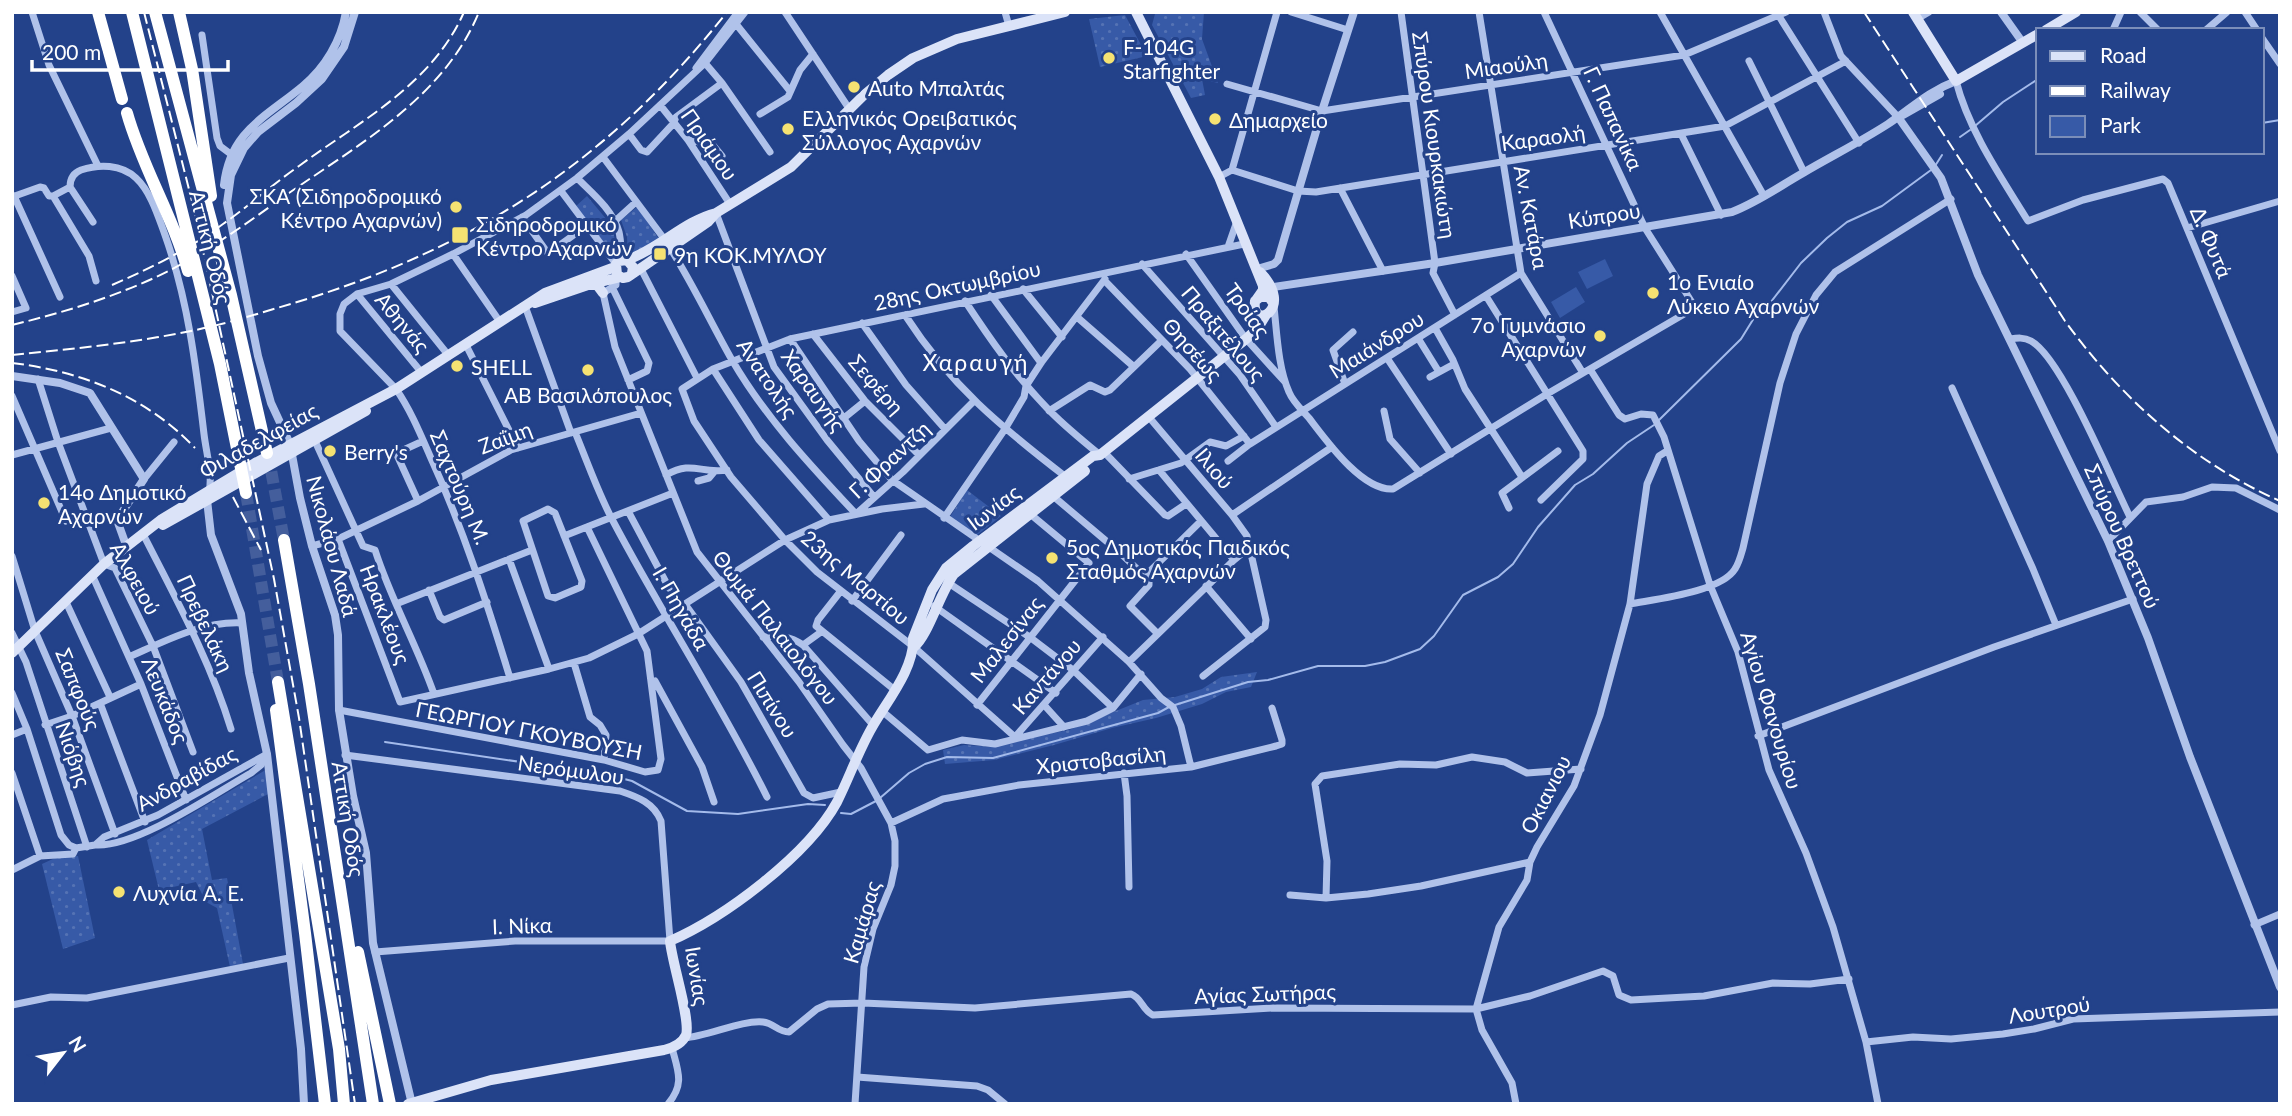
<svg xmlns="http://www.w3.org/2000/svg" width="2292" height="1116" font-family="Lato,sans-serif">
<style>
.green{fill:url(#green-dots)}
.pitch{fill:#375aa7}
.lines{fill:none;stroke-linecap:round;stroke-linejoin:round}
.stream{stroke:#a4bbeb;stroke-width:2}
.motorway-tunnel{stroke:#445e9c;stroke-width:12;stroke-dasharray:12 6;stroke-linecap:butt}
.minor{stroke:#b0c2ea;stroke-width:7}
.tertiary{stroke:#b0c2ea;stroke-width:8}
.secondary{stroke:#dbe3f8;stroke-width:10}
.motorway{stroke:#fff;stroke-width:12}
.rail{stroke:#fff;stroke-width:2;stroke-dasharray:12 5;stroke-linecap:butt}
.poi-dot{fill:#f5e272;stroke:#23428a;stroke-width:2.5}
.labels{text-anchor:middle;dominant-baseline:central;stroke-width:6;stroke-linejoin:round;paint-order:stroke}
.poi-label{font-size:21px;fill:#fff;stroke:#23428a;text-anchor:start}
.street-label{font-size:21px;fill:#fff;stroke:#23428a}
.neighbourhood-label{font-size:23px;letter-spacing:2px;fill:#fff;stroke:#23428a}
</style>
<defs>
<pattern id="green-dots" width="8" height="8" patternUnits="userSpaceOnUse" patternTransform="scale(1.75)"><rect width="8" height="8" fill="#375aa7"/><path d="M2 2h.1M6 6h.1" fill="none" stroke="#5573b4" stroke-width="1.8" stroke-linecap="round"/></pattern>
</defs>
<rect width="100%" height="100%" fill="#23428a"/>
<path class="green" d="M1170,12H1204L1202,39L1218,83L1202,79L1205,95L1191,98L1152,25L1155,14Z
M1125,15L1147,56L1100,67L1089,19Z
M587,196L612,226L618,255L613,258L575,207Z
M637,207L659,239L644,250L628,255L627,237L621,220Z
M967,490L1001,516L976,536L950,517Z
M1257,672L1251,687L1226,692L1202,704L1156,718L1112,728L1054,745L994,760L945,764L943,750L964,745L994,747L1020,739L1069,730L1143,700L1175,697L1202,689L1221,677Z
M269,768L272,792L202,829L212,880L227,878L243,964L230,967L217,908L206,902L196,882L159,890L147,840Z
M78,856L95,938L63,949L42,864L55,858Z"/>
<path class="pitch" d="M1605,259L1613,276L1587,289L1578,272Z
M1576,287L1585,302L1560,318L1551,302Z"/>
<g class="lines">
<path class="stream" d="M2262,123L2280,120
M1975,126L2003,102L2038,79
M1960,137L1970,130
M1935,166L1942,155
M1658,421L1741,339L1754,318L1767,307L1801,263L1827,238L1847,222L1882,206L1931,170
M1175,705L1248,682L1268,680L1318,666H1365L1385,662L1420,649L1434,636L1463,595L1498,577L1513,564L1538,527L1575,485L1593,474L1627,443L1654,425
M385,742L609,775L632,781L687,811L738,814L808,804L825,805
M880,798L909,773L925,764L947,757L993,758L1158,713L1169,707
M841,813L851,814L876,801"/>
<path class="motorway-tunnel" d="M268,454L284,540
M246,493L278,682"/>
<path class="minor" d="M32,12L49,65L98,166
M785,12L850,110
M1005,12L1009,26
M1291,12L1348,30
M1401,12L1435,263L1433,273L1455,315
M1479,12L1521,273L1583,373
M1660,12L1764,196
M1824,12L1841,56L1898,117
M2140,12L2158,30
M2245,12L2257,30
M1777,13L1859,143
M1917,19L1929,12
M736,24L790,91
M2113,30L2121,12
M2206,30L2227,12
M202,35L217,138L220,146L232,155
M2262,38L2280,64
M1749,61L1804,172
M705,63L722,83L770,152
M696,68L738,12
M1956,81C1969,131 2001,177 2028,221L2083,200L2163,179L2168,183L2280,451
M1227,84L1322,111L1684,55L1786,12
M660,105L688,140L730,204
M760,114L788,97L800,70L813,54
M629,134L641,150L647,152L673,124L676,117L722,83
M1681,134L1721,215
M688,140L712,144L722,156
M603,157L665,240
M1232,170L1298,191L1316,192L1725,126L1846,61
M1219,177L1232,170L1277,12
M577,178C592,193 613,210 619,232C621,240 621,251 622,260
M70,187L93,222
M1340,188L1383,271
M561,191L616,264
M14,196L60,297
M53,196L70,187C70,179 73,173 81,170C99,164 121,164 136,178C151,192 158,216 165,235C188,300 196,366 204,434C206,452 213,475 209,492
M12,197L40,187L44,188L49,196H53L89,256L96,281
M716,213L774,367L827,440L874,497
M522,217L547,252L553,250L586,226
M615,221L636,202
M2187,228L2280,201
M1228,247L1236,224
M670,248C693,284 711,323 732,360C765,417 811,466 856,514L903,472L974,401
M453,254L500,322
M1186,254L1246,339L1285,382
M1142,264L1240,375L1276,427
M640,267L697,378
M616,274V285L603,293L615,347L697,552L799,682L843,745L861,768L891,823L895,841V866L891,885L873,929L864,967L855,1104
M12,276L26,308L12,312
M1105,281L1190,369L1250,444L1521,273
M391,284L449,356
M612,287L649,363L647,371L628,380
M1023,289L1062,337
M357,294L422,373
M991,295L1041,363
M1486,296L1583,451V459L1541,500
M965,301C990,339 1015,375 1047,408C1063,425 1082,440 1100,455
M525,306L571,433
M1274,307C1277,334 1278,367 1289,392C1293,402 1302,410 1309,418C1326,440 1362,491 1393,489L1547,394L1691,310L1693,304L1645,228L1544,12
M905,315C951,386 1000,426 1066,477
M1077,317L1133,366
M862,323L906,385L945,429
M1435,328L1453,360L1465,389L1522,477
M813,334L865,401L919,455
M1418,338L1439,372
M790,339L859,441L892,480L1038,581L1129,662L1161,698L1173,707L1181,726L1191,767
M2010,339C2017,338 2024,337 2031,341C2062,358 2112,481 2130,517
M466,345L518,448
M1387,358L1451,454
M713,369L759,440L829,520
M1590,369L1619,415L1625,419L1641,414L1653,415L1664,437L1710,585L1738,652L1769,770L1806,853L1833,927L1866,1042L1878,1104
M1430,377L1454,364
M38,379L58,442L104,564L115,568L153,646L193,752
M1345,384L1333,350L1353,332
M1952,388L2033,569L2056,625
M12,396L66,521
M1049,411L1090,385L1105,392L1110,390L1162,340
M1384,411L1390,439L1420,473
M1148,416L1232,515L1247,536L1266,620L1265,627L1203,676
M844,418L865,401
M575,432C587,461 598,493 613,521C662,614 720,702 767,797
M315,441L363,546L375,550C391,600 417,645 434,694
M1104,452L1165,515L1168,516L1186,504
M12,455L111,428
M1228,461L1251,443
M1159,470L1234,560
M666,475C693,460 699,474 727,470
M144,479L174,442
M1129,479L1181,463L1210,442L1226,446L1244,436
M698,481L709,478L714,472
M1053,496L1118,551L1149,580V585L1130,606L1157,633
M418,501L397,455L399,452L423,441
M1509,508L1502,493L1558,451
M548,509L555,513L582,581L581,587L555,598L548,596L523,521Z
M628,511L669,588
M1232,515L1332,447
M944,518L1005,429L1024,397L1026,386L1041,363L1105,279
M143,534C175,597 210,660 231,729
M564,536L673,493
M338,539L400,702L549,669L589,658L638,634L785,540L829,520L882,509L924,504
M2108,541L2146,502L2183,497L2212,487L2236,488L2280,510
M312,546L338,539L418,501L511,450L641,413
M12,556L35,631L72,716L115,834
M509,559L549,669
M1145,576L1201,521
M93,577L141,684L186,800
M947,582L1031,638L1073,670L1113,708
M1206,586L1251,639
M429,590L440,617L444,620L487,602
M840,592L818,620L816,626L896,691
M852,601L901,535
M66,602L110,697
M396,604L532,550
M685,604L741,682L804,793L813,798L841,792
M1630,604C1656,599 1721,592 1735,569C1739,563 1741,555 1743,548L1780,383L1796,334L1816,295L1835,272L1951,199
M934,606L1056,693
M821,632L803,645L873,725
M12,633L26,662L87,847
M763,637C779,635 790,636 803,645
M1103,637L1015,737L914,647L817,572L785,540L731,477L694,421L682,389L713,369L790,339L1244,244
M129,657C165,641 202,621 242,623
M1129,662L1234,560L1251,546
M574,663L590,717L600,725L606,735L604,760
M510,678C487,603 463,528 430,456C420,433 410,409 396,389L340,331V314L344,304L357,294L391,284L453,254L526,215L577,178L629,134L705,63L745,12
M655,681L702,767L714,802
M12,693L27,729L61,835L69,845L76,848L95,845L104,837L158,815L267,754
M100,703L145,822
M977,705L1089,563L1029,513
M1045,706L1064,727
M339,710L604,760L645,772L658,770L661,759L647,651L587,527
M882,711L928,750L962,740L995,744L1087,721L1113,708L1141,674
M45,725L72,716L141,684
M12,735L27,729
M1758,736L1994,647L2133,599
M345,755L620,791C638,797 654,803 661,821L670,941H515L375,952
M12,773L40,856
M1124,773L1127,796L1129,887
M891,823L943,799L1019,785L1191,767L1276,746L1282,744V740L1272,708
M96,845C137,847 214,794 251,773L261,765L267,754
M12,870L40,856L73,854L76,848
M1290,895L1326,898L1368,894L1421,886L1530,862
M1326,898L1327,861L1315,784L1322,776L1400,764L1436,765L1472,757L1505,762L1527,773L1581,769
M2254,925L2280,914
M12,1005L51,997L87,998L289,958
M684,1038C709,1036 741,1020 763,1022C774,1023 778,1032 789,1032L817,1009L828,1004L863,1003L975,1008L1131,994C1142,998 1142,1010 1153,1015L1274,1008L1476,1009L1530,996L1603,971L1613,976L1619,995L1631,1000L1704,996L1773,983L1810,984L1849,979
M1866,1042L1913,1037L1951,1039L2003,1034L2034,1029L2073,1019L2280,1012
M857,1077L977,1086L988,1090L1005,1104
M668,1104C685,1084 678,1071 672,1048
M1516,1104L1512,1083L1482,1030L1476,1009L1499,927L1527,880L1530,862L1537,847L1574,786L1600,715L1630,604L1647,484L1659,456L1667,451"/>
<path class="tertiary" d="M355,12L344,47L322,79L296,103L258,132L244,148L231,175L227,203L258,356L271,403L290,444L300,498L312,546L335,615L338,635L339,710L353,796L366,853L373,943L412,1104
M2001,12L2023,43
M1903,115L1940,94
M1898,117L1941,178L1978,275L2108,541L2148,638L2190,757L2280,987
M224,185C230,131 266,117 303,86C325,68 341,41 346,12
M1257,269L1274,264L1278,260L1322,111L1354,12
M1267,288L1435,263L1732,212C1758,202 1780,186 1803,173C1832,156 1860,142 1888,124C1912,108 1927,92 1956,81
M12,376L60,383L90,393L144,479L117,520L126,545
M207,500L211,535L241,614L249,673L267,754L301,1049L304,1104"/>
<path class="secondary" d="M1136,12L1219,177L1263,286V290L1256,300
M1913,12L1956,81L2038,34
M2046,30L2076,12
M627,260C659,249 684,221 716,213L791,167L864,95L888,75L913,58L957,39L1065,12
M1260,272C1296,309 1251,332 1255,301L1260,297H1269L1273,303
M632,273L633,267L627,260L619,261L616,264L617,275L623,278L628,277L708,222L716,213
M588,285H597L603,293
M535,303L588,285L621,277
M163,525L366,411
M914,647C928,636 940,593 954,574L1085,471
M12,653L104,564L162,519L255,463L396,389L545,293L615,267
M408,1104L491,1080L664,1050C672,1048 682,1044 686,1035C691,1020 672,963 670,941C725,917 808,855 837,802C850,776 859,749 874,724C888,700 915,667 913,638L932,590L946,568L973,546L1093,456L1100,455L1246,339L1258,328L1266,315"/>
<path class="motorway" d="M98,12L122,99
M132,12L220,364L246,493
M155,12L231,295L267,453
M179,12L192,69L211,196
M127,113C142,167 173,216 188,271
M284,540L309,684L373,1104
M278,682L339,1049L344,1104
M276,710L305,933L325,1104
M358,952L390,1104"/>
<path class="rail" d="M144,12L194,209L274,579L299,718L355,1104
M1864,12L2065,321C2121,398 2192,462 2280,501
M112,285C151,268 189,249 223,224C249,206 273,184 299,166C360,121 432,85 464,12
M12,325C61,313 108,299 154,278C202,256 246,224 289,193C361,143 444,97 479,12
M12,355C72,349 132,343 191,331C226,324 260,313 294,303C475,248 609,161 727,12
M12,363C81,371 147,397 195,448
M233,497L261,550"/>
</g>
<g class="poi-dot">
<circle cx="1109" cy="58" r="7"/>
<circle cx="854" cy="87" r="7"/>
<circle cx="1215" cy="119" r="7"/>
<circle cx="788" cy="129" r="7"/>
<circle cx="456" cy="207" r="7"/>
<rect x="451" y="226" width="18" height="18" rx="3.5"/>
<rect x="653" y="247" width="14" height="14" rx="3.5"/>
<circle cx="1653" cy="293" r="7"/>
<circle cx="1600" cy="336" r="7"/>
<circle cx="457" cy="366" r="7"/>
<circle cx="588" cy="370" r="7"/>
<circle cx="330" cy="451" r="7"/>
<circle cx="44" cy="503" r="7"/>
<circle cx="1052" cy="558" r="7"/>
<circle cx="119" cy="892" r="7"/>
</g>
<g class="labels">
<g class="poi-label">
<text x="1123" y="46">F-104G<tspan x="1123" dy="24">Starfighter</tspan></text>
<text x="868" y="87">Auto Μπαλτάς</text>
<text x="802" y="117">Ελληνικός Ορειβατικός<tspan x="802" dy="24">Σύλλογος Αχαρνών</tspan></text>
<text x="1229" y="119">Δημαρχείο</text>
<text x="442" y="195" text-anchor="end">ΣΚΑ (Σιδηροδρομικό<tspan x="442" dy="24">Κέντρο Αχαρνών)</tspan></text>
<text x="476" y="223">Σιδηροδρομικό<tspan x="476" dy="24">Κέντρο Αχαρνών</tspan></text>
<text x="674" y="254">9η ΚΟΚ.ΜΥΛΟΥ</text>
<text x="1667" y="281">1ο Ενιαίο<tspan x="1667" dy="24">Λύκειο Αχαρνών</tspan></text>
<text x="1586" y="324" text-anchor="end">7ο Γυμνάσιο<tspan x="1586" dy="24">Αχαρνών</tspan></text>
<text x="471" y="366">SHELL</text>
<text x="588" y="394" text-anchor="middle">ΑΒ Βασιλόπουλος</text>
<text x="344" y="451">Berry's</text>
<text x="58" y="491">14ο Δημοτικό<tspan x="58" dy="24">Αχαρνών</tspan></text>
<text x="1066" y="546">5ος Δημοτικός Παιδικός<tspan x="1066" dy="24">Σταθμός Αχαρνών</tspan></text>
<text x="133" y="892">Λυχνία A. E.</text>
</g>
<g class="street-label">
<text transform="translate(1506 65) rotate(-8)">Μιαούλη</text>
<text transform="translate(1614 118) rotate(65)">Γ. Παπανίκα</text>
<text transform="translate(1435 135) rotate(82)">Σπύρου Κιουρκακιώτη</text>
<text transform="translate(1543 137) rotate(-8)">Καραολή</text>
<text transform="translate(710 144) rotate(55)">Πριάμου</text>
<text transform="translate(1604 215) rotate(-9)">Κύπρου</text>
<text transform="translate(1532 217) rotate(79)">Αν. Κατάρα</text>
<text transform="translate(2212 242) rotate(67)">Δ. Φυτά</text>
<text transform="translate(211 247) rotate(76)">Αττική Οδός</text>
<text transform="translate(957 285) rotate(-12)">28ης Οκτωμβρίου</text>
<text transform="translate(1248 310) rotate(54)">Τροίας</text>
<text transform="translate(403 322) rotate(50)">Αθηνάς</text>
<text transform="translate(1224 333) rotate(50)">Πραξιτέλους</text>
<text transform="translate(1376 344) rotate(-32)">Μαιάνδρου</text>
<text transform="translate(1193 349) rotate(48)">Θησέως</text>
<text transform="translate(768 378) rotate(56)">Ανατολής</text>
<text transform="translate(877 384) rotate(49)">Σεφέρη</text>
<text transform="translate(814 390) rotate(55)">Χαραυγής</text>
<text transform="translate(505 437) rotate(-21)">Ζαΐμη</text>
<text transform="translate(258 440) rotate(-29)">Φιλαδελφείας</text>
<text transform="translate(889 459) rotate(-43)">Γ. Φραντζη</text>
<text transform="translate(1215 468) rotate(50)">Ιλιού</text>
<text transform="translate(461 487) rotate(67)">Σαχτούρη Μ.</text>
<text transform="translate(993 507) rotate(-37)">Ιωνίας</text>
<text transform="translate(2123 536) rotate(66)">Σπύρου Βρεττού</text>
<text transform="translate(333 546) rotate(75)">Νικολάου Λαδά</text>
<text transform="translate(856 577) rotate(40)">23ης Μαρτίου</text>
<text transform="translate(136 578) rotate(61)">Αλφειού</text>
<text transform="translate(682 608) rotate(60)">Ι. Πηγάδα</text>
<text transform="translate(386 614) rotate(69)">Ηρακλέους</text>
<text transform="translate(206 623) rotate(65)">Πρεβελάκη</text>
<text transform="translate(776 627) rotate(52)">Θωμά Παλαιολόγου</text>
<text transform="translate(1006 639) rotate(-52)">Μαλεσίνας</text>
<text transform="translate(1046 676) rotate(-49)">Καντάνου</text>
<text transform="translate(79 689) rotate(68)">Σαπφούς</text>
<text transform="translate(166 700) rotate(68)">Λευκάδος</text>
<text transform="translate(773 704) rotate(58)">Πιπίνου</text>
<text transform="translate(1772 710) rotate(73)">Αγίου Φανουρίου</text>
<text transform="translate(529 730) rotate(11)">ΓΕΩΡΓΙΟΥ ΓΚΟΥΒΟΥΣΗ</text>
<text transform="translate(74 754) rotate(71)">Νιόβης</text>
<text transform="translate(1101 759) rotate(-6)">Χριστοβασίλη</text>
<text transform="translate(571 769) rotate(8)">Νερόμυλου</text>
<text transform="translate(186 778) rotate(-29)">Ανδραβίδας</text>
<text transform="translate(1545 794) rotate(-63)">Οκιανιου</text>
<text transform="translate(349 819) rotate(81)">Αττική Οδός</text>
<text transform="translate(861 922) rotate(-74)">Καμάρας</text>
<text transform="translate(522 925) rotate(-2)">Ι. Νίκα</text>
<text transform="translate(698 976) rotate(81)">Ιωνίας</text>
<text transform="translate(1265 993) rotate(-2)">Αγίας Σωτήρας</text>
<text transform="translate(2049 1009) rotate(-9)">Λουτρού</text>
</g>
<g class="neighbourhood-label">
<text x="976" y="362">Χαραυγή</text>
</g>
</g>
<rect width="2292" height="1116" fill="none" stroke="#ffffff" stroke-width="28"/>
<rect x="2036" y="28" width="228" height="126" fill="#23428a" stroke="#7b8eb9" stroke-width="2"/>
<rect x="2050" y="51" width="35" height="10" fill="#dbe3f8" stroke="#7b8eb9" stroke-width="2"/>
<text x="2100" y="63" font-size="21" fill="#ffffff">Road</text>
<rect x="2050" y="86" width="35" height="10" fill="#ffffff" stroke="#7b8eb9" stroke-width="2"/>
<text x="2100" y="98" font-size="21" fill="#ffffff">Railway</text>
<rect x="2050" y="116" width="35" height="21" fill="#375aa7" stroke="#7b8eb9" stroke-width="2"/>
<text x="2100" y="133" font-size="21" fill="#ffffff">Park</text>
<g transform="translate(63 1053) rotate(59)" stroke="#23428a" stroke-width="5" paint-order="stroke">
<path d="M0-5L12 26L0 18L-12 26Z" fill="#ffffff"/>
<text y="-10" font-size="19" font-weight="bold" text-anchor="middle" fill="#ffffff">N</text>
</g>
<path d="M32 60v10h196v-10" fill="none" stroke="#ffffff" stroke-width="3.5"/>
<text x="42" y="60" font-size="21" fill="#ffffff" stroke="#23428a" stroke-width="5" paint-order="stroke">200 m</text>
</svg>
